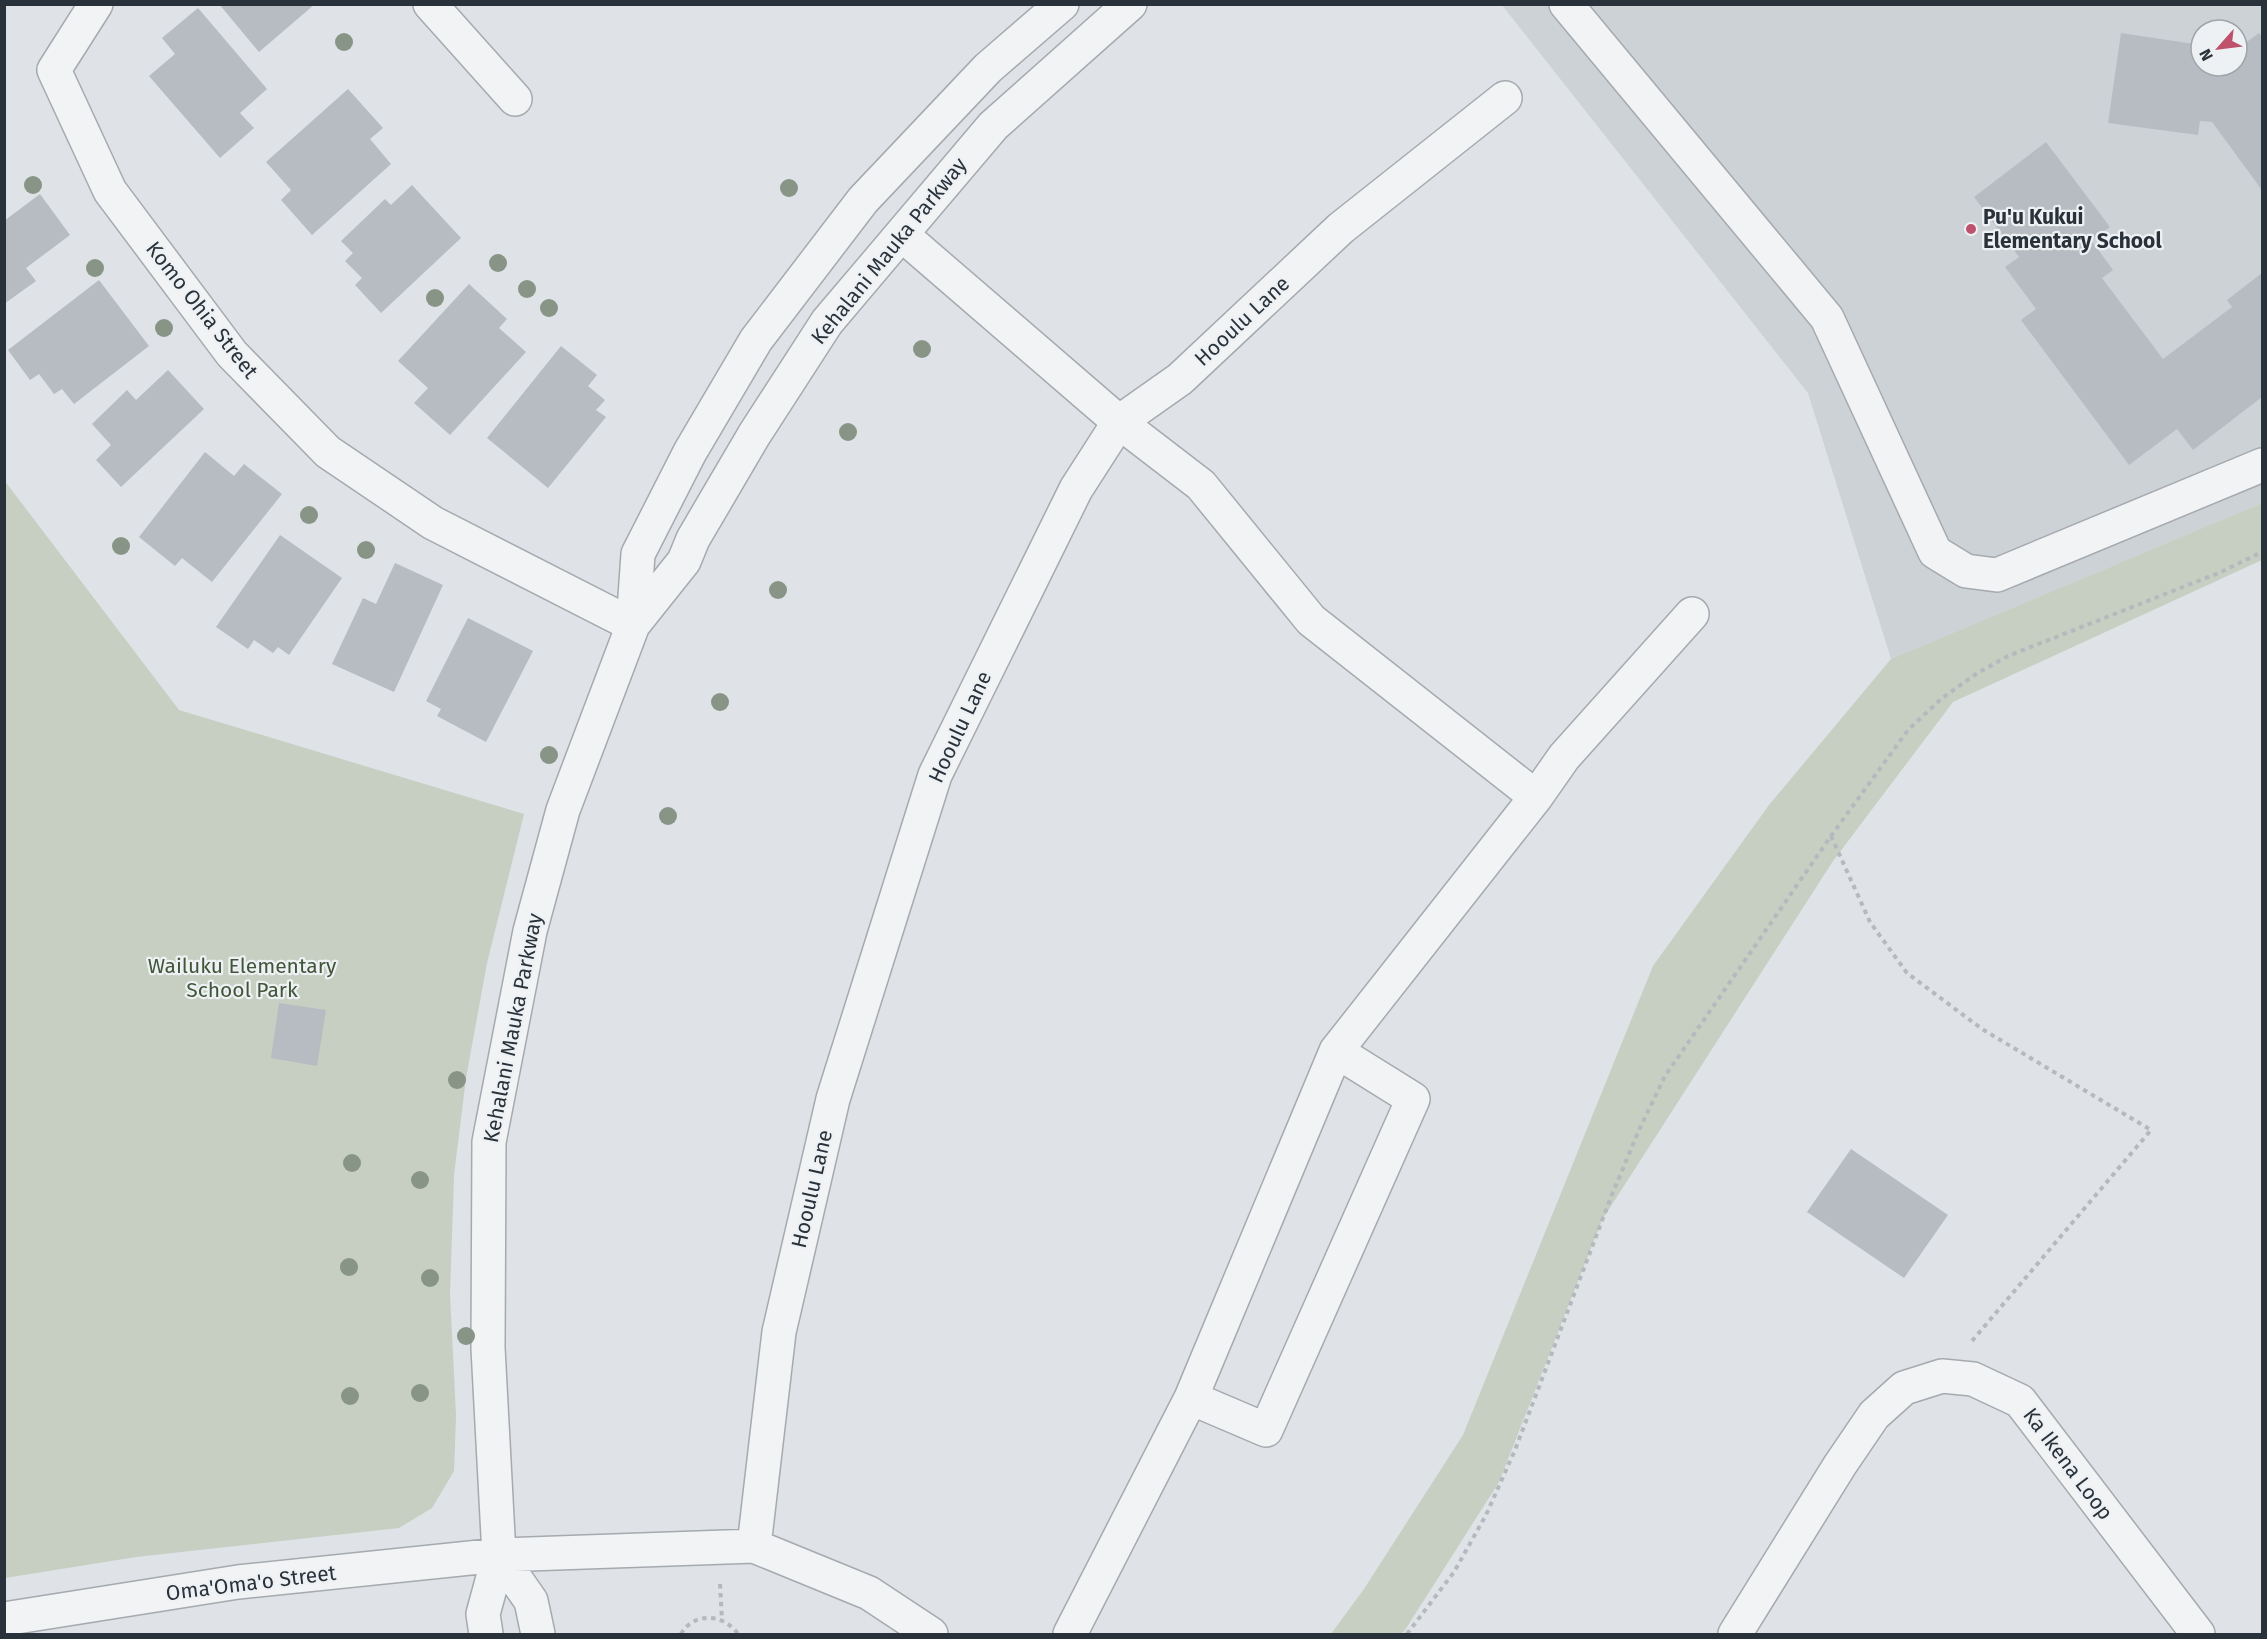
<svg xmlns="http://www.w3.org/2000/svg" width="2267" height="1639" font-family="'Fira Sans',sans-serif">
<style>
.built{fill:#cdd2d7;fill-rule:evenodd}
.green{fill:#c6cfc1}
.building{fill:#b6bcc2}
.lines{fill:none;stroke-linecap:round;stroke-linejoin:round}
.minor-casing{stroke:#a5aaaf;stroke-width:36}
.path{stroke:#b5b9bd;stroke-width:4;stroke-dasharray:4.5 4.5;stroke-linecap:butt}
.minor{stroke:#f1f3f5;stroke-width:33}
.tree{fill:#889586}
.poi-dot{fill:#be516b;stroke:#eef1f4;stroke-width:2}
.labels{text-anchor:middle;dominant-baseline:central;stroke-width:4.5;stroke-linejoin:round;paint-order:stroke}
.poi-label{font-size:21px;font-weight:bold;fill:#29323b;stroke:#eef1f4;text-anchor:start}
.street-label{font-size:21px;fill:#29323b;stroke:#eef1f4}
.park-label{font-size:21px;fill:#415638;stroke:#eef1f4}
</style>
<rect width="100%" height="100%" fill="#dfe2e6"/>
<path class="built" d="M1502,5H2262V503L1891,659L1808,393ZM2201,30H2237V66H2201Z"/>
<path class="green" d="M4,480L179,710L524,814L487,963L466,1078L454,1175L450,1294L456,1416L454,1471L432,1508L399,1528L136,1557L5,1578Z
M2262,503V560L1953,702L1833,861L1602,1220L1499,1482L1405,1630L1401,1634H1331L1364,1589L1463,1435L1653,966L1769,805L1891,659Z"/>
<path class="building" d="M219,4H315L259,52Z
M198,8L267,89L240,113L254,128L220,158L149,76L175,54L162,38Z
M2121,33L2201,45V66H2237V49L2259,33L2262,37V190L2212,122L2200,121L2198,135L2108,123Z
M348,89L383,128L370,139L391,164L312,235L281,200L291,190L266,162Z
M2046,142L2110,227L2091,240L2113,270L2102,278L2163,359L2232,307L2227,300L2262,273V397L2193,450L2177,429L2129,465L2021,320L2036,309L2005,267L2019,257L1974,197Z
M412,185L461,238L381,313L355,285L362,278L345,261L353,253L341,241L385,199L391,205Z
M40,194L70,235L26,268L36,281L4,304V221Z
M99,280L149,346L74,404L62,389L54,394L39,374L30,380L8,350Z
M469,284L507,319L499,328L526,352L450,435L414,403L428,388L398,361Z
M561,346L597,375L588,386L605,400L596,410L606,417L548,488L487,438Z
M168,370L204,409L121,487L96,460L111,445L92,424L127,390L136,400Z
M205,452L234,476L244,464L282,494L212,582L182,558L175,566L139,537Z
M280,535L342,578L289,655L278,647L273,653L254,640L248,649L216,627Z
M395,563L443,585L394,692L332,664L363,598L376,604Z
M468,618L533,651L486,742L437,716L441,709L426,701Z
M279,1003L326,1010L317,1066L271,1058Z
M1851,1149L1948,1215L1904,1278L1807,1212Z"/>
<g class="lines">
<g class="minor-casing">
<path id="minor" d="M96,4L54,70L110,191L232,354L328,452L433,523L633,625
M430,4L515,99
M1566,4L1827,318L1935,552L1966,571L1997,575L2262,465
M915,246L1119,422L1201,485L1311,620L1536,797L1336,1051L1191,1398L1070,1634
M633,625L684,561L693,539L754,435L827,322L993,126L1130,4
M1536,797L1564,757L1692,614
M1191,1398L1266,1430L1413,1099L1336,1051
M754,1546L779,1332L833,1099L935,775L1076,489L1119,422L1180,379L1341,228L1505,98
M499,1555L531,1601L538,1634
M4,1619L238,1582L499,1555L754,1546L869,1593L931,1634
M486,1634L483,1614L499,1555L488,1348L489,1142L530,931L563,810L633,625L638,554L690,452L756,340L863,200L988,68L1062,4
M1735,1634L1840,1465L1874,1415L1904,1388L1942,1376L1973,1379L2020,1401L2198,1634"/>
</g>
<path class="path" d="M1831,836L1870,922L1907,973L1982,1029L2151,1130L1972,1341
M720,1584L722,1620
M681,1634C694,1611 724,1614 738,1634
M1407,1634L1454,1572L1486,1515L1515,1450L1611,1197L1639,1130L1665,1076L1831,836L1908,730L1941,699L1976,674L2008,656L2221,572L2262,552"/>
<use href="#minor" class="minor"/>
</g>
<g class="tree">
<circle cx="344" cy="42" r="9"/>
<circle cx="33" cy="185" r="9"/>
<circle cx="789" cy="188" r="9"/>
<circle cx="498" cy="263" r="9"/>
<circle cx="95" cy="268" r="9"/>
<circle cx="527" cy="289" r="9"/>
<circle cx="435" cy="298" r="9"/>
<circle cx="549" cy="308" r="9"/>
<circle cx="164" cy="328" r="9"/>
<circle cx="922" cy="349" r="9"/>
<circle cx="848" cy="432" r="9"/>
<circle cx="309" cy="515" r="9"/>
<circle cx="121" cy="546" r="9"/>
<circle cx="366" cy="550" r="9"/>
<circle cx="778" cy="590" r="9"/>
<circle cx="720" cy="702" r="9"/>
<circle cx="549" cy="755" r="9"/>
<circle cx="668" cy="816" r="9"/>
<circle cx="457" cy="1080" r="9"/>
<circle cx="352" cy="1163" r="9"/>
<circle cx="420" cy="1180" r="9"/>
<circle cx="349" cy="1267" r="9"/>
<circle cx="430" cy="1278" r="9"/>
<circle cx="466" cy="1336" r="9"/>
<circle cx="420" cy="1393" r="9"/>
<circle cx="350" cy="1396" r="9"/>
</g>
<circle class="poi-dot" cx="1971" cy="229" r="6"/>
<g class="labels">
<g class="poi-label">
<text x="1983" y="217">Pu'u Kukui<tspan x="1983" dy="24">Elementary School</tspan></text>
</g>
<g class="street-label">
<text transform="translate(889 251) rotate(-51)">Kehalani Mauka Parkway</text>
<text transform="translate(202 310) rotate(52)">Komo Ohia Street</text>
<text transform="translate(1242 321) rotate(-43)">Hooulu Lane</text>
<text transform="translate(960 727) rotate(-65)">Hooulu Lane</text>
<text transform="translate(513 1028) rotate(-79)">Kehalani Mauka Parkway</text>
<text transform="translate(812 1189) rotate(-77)">Hooulu Lane</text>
<text transform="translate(2068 1464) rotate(53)">Ka Ikena Loop</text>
<text transform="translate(251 1583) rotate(-7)">Oma'Oma'o Street</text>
</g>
<g class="park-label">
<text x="242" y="966">Wailuku Elementary<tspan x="242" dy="24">School Park</tspan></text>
</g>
</g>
<rect width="2267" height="1639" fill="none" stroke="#29323b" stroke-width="12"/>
<g transform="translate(2219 48) rotate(242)"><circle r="28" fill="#eef1f4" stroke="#9fa5aa" stroke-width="1.5"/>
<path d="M0-4.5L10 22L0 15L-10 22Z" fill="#be516b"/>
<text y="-9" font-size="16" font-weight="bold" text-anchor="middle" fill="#29323b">N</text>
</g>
</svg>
